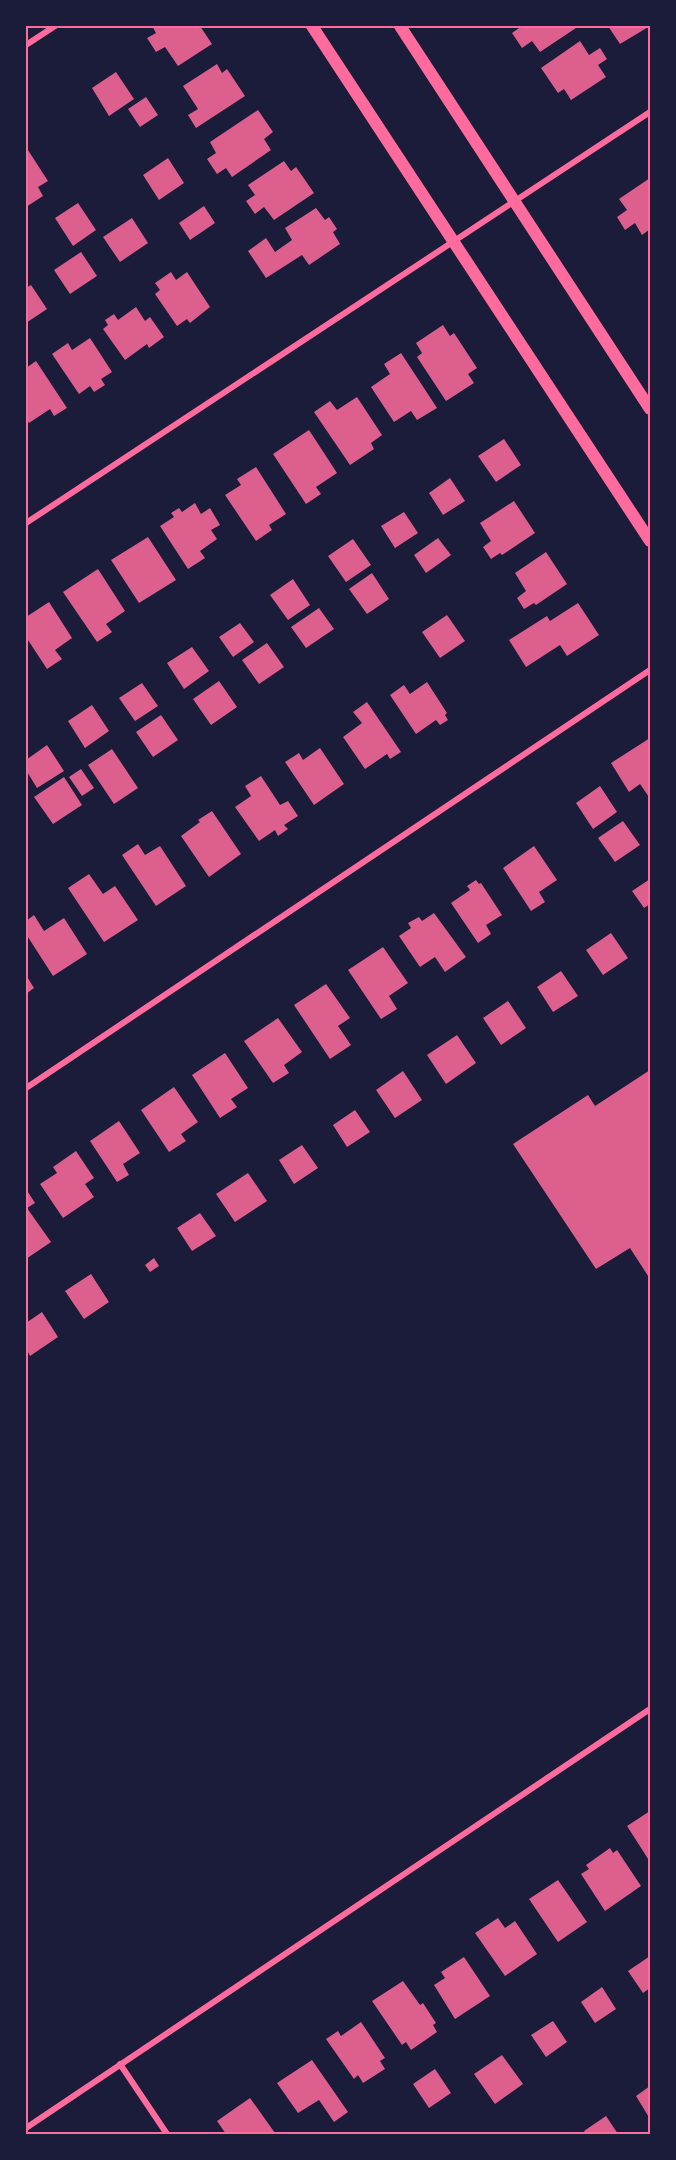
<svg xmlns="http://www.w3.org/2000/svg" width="676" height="2160" font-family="'Sofia Sans Condensed',sans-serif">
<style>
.building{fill:#dd5f8e}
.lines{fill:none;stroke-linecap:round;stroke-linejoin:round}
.minor{stroke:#ff6b9d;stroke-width:6}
.secondary{stroke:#ff6b9d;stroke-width:12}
.neatline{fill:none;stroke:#ff6b9d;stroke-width:2}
</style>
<rect width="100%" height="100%" fill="#1b1b3a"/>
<path class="building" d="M152,26H200L212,44L178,66L165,47L156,52L147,38L156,33Z
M517,26H579L540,52L532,41L522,48L512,33L519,28Z
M608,26H650L620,44Z
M580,41L589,55L600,48L607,59L598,65L606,77L571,100L564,89L558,93L541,68Z
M217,64L222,73L227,69L245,96L196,128L188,115L198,109L183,86Z
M116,72L134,99L109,116L92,88Z
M146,97L158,115L140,127L128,109Z
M258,110L273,132L264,139L271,150L232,177L226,168L217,174L207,159L216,153L210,142Z
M26,147L48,181L38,187L43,196L26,207Z
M168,158L184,183L159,200L143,175Z
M284,161L291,171L296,167L314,193L274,220L264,207L255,214L246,201L255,195L248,185Z
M650,178V229L642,235L635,223L625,230L617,217L627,210L619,199Z
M78,203L96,230L73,246L55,218Z
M204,206L215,223L190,240L179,223Z
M316,208L325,220L329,217L337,229L333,232L340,244L309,265L302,255L266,278L248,251L266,238L275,252L292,240L285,228Z
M132,218L148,243L120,262L103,237Z
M81,252L97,276L70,294L54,270Z
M171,272L176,280L187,272L210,307L190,323L187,319L177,326L155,294L160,290L155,283Z
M31,285L47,309L26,323V288Z
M136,307L145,321L150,317L164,337L149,348L147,344L125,360L103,329L108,325L105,320L114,314L118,320Z
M443,325L450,336L454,333L477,368L468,374L474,383L446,401L417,357L422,353L416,343Z
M90,338L112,372L101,379L105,385L94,392L90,386L79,394L52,354L68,343L72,350Z
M401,353L437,408L417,420L411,411L394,422L371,387L390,374L384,364Z
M36,361L67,408L54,416L50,409L29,423L26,417V368Z
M357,397L382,435L371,443L374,449L350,465L314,412L330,401L337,410Z
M309,430L337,473L316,487L321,494L306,504L273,454Z
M504,439L521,465L496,482L478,456Z
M256,467L286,514L269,525L272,530L256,541L225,495L241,485L237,479Z
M450,478L465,501L443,515L429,493Z
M514,501L535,533L502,555L500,553L491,559L483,547L491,541L480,523Z
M195,503L201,514L210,508L220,525L211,530L217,539L200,551L205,558L188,569L160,526L174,517L171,513L179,508L182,512Z
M404,512L418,533L395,548L381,526Z
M148,537L176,580L139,603L111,560Z
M438,538L451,555L426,573L414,555Z
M353,539L371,565L346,582L328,556Z
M546,552L567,584L536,605L534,603L524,609L517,598L526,591L515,573Z
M98,569L125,611L106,624L112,632L97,642L63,592Z
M372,573L389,599L367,614L349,589Z
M293,579L310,605L288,620L270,595Z
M49,602L72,638L55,650L62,659L47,669L26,637V617Z
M578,603L599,635L567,656L560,645L526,667L509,640L547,616L550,621Z
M319,608L334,629L306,648L291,627Z
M447,615L465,641L440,658L422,632Z
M240,623L254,642L233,657L219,637Z
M267,643L284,667L259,684L242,660Z
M192,647L209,671L184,689L167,663Z
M219,681L237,707L211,725L193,699Z
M427,682L447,713L445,715L448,720L440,725L436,720L416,734L390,695L404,685L410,694Z
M142,683L158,706L135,721L119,698Z
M367,702L401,752L390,759L387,754L365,769L343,737L362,723L353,712Z
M92,705L109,731L85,748L68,721Z
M161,715L178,740L153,757L136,732Z
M650,738V796L649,797L640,784L629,792L611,763Z
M47,745L64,771L37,788L26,770V760Z
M320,748L344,784L314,805L285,762L299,753L303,760Z
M112,749L138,788L114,804L88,765Z
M81,769L94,788L82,796L69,777Z
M261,776L280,805L288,801L298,816L284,825L288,829L278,836L275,830L259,841L235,807L251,796L245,786Z
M64,777L82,805L53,824L34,797Z
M600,786L617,812L593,829L576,803Z
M212,811L241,854L209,877L181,836L200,822L198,820Z
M623,821L640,845L615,862L598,838Z
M138,844L145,855L160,846L186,886L156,906L122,855Z
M534,846L557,880L539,892L545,902L531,911L503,868Z
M89,874L103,894L115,886L138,920L104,942L68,888Z
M650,879V904L644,908L632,891Z
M476,880L479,884L481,883L502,915L486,925L491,934L478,943L451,903L470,890L467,886Z
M434,913L466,957L445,972L435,957L420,967L399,936L411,928L408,923L419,917L422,921Z
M34,915L44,931L64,918L87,954L53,976L26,934V921Z
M611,933L628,958L603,975L586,950Z
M383,947L408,983L389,996L397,1009L381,1019L348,970Z
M561,971L578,996L553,1012L537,987Z
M26,975L34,988L26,994Z
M326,984L350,1018L338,1026L351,1045L330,1059L294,1005Z
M508,1001L526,1028L501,1045L483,1018Z
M278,1018L302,1052L284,1065L289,1073L273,1083L244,1041Z
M457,1035L476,1063L446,1084L427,1055Z
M225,1053L248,1088L231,1099L237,1107L220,1118L192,1075Z
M650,1070V1279L630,1248L596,1269L513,1144L588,1095L595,1106Z
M403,1071L422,1100L395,1118L376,1090Z
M174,1087L198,1122L181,1134L186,1141L169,1152L141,1110Z
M355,1110L370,1132L347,1147L333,1125Z
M119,1121L140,1153L123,1164L129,1175L117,1182L90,1141Z
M302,1145L318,1168L294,1184L279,1160Z
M76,1151L94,1178L85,1184L94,1197L63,1218L40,1184L57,1173L53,1167Z
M248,1173L267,1201L235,1222L216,1194Z
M26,1189L35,1203L27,1208L51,1242L26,1259Z
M200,1213L216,1236L192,1251L177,1228Z
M154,1258L159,1266L150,1272L145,1265Z
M91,1274L109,1302L84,1319L65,1291Z
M42,1312L58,1337L30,1356L26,1348V1323Z
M650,1811V1862L627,1826Z
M610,1848L613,1853L617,1850L641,1886L605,1911L581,1874L589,1869L586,1865Z
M558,1880L587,1922L558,1942L529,1899Z
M498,1918L505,1928L515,1921L537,1954L505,1976L475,1933Z
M650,1956V1988L643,1993L628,1971Z
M464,1957L490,1996L455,2019L434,1985L445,1978L441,1972Z
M403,1981L420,2005L423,2003L436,2023L433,2025L437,2032L411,2050L406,2042L402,2045L372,2001Z
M602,1987L616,2009L595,2023L581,2002Z
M553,2021L567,2042L546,2057L531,2035Z
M361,2022L385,2058L380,2061L385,2069L363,2083L358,2075L354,2079L326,2039L338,2031L341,2036Z
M502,2055L523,2084L495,2104L474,2074Z
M312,2060L348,2112L334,2122L319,2100L298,2113L277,2083Z
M435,2069L451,2093L429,2108L413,2084Z
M650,2086V2119L636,2096Z
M250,2098L275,2133L226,2134L217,2121Z
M606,2116L618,2134H586L584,2131Z"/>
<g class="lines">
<path class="minor" d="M26,45L55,26
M26,523L650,112
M26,1088L650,670
M120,2064L167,2134
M26,2128L650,1709"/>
<path class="secondary" d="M312,26L650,541
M400,26L650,409"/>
</g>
<rect width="676" height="2160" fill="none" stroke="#1b1b3a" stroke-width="54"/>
<rect x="27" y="27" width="622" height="2106" class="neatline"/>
</svg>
